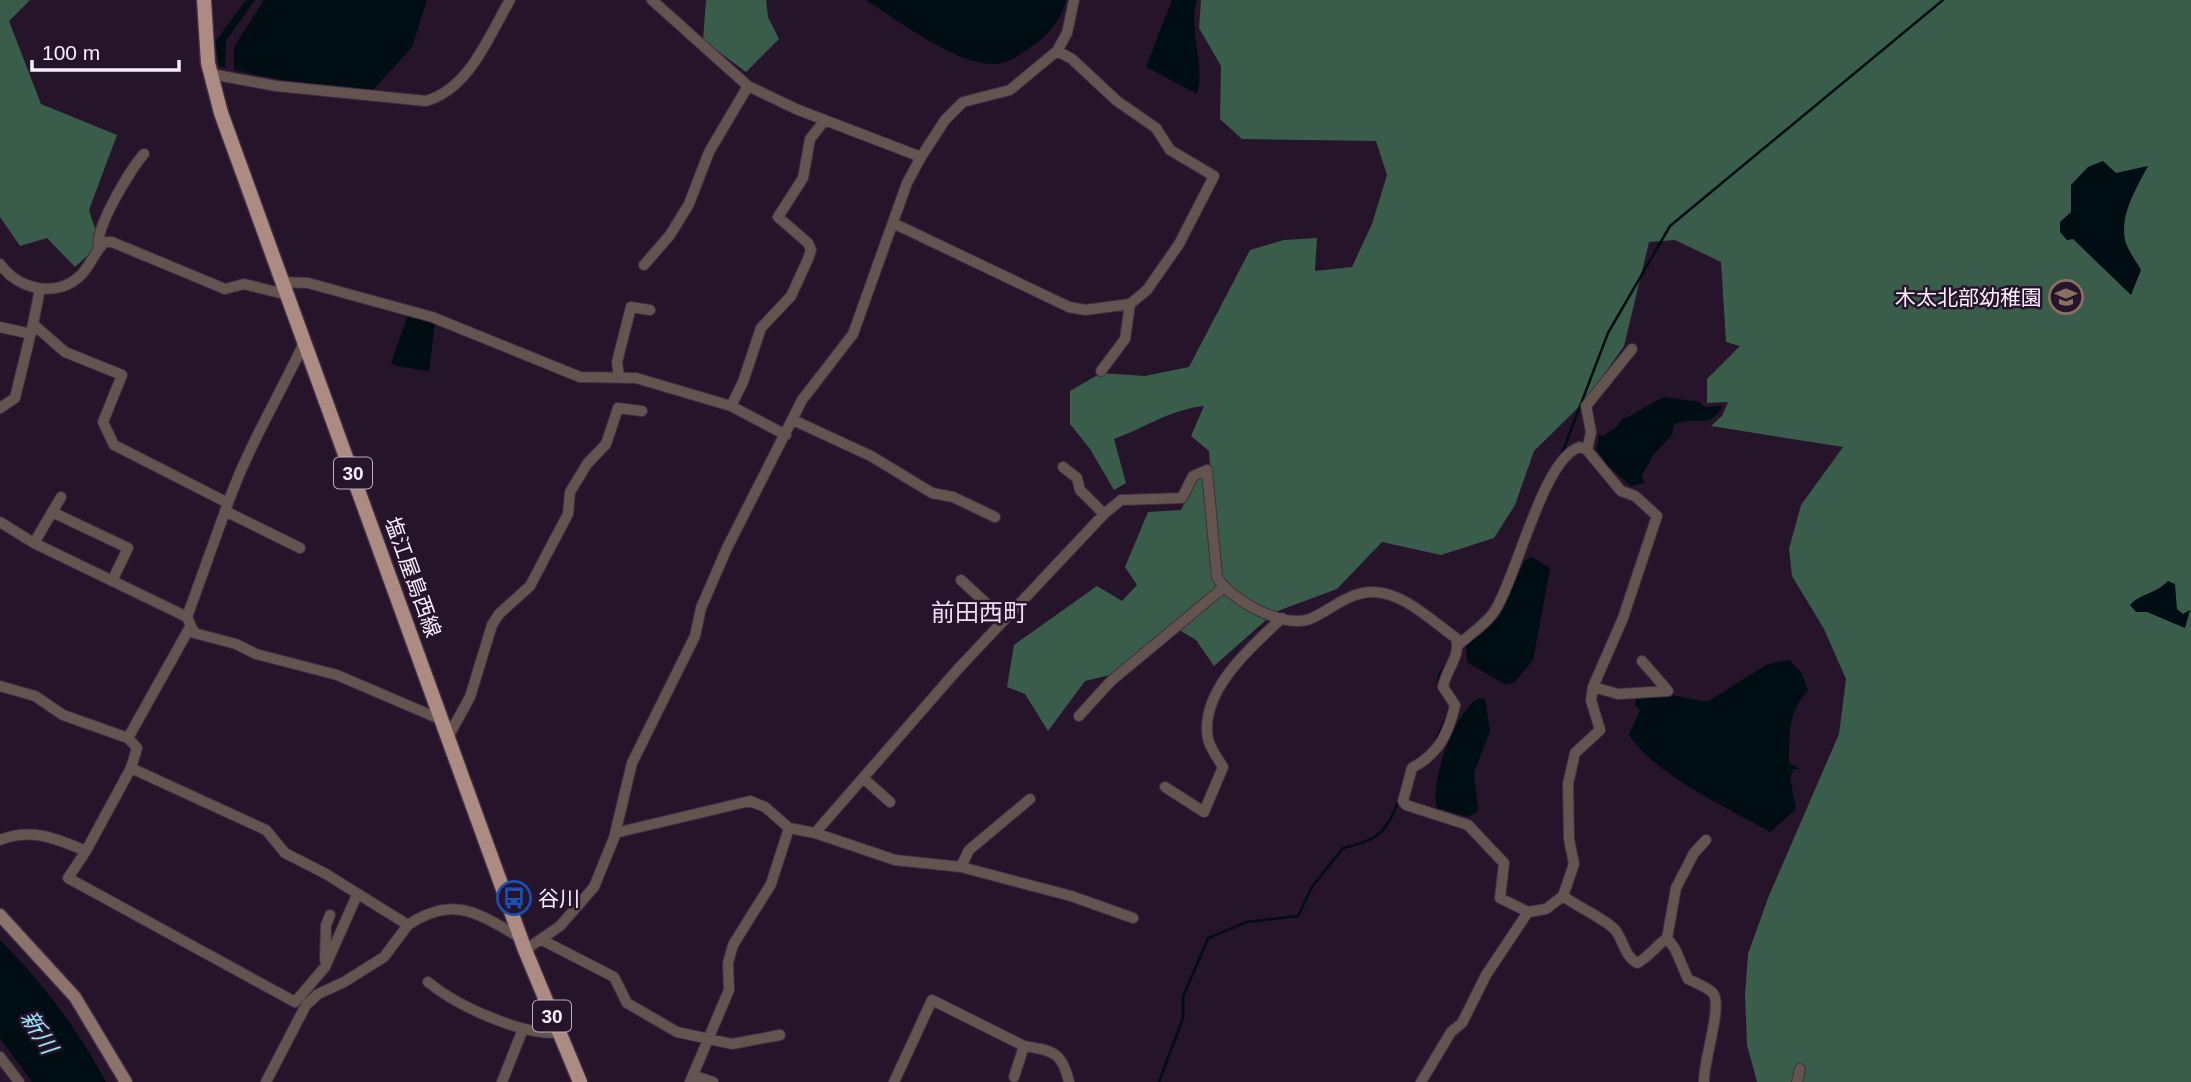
<svg xmlns="http://www.w3.org/2000/svg" width="2191" height="1082" font-family="Helvetica,'Noto Sans JP',sans-serif">
<style>
.forest{fill:#395d4a}
.water{fill:#000d12}
.lines{fill:none;stroke-linecap:round;stroke-linejoin:round}
.stream{stroke:#000d12;stroke-width:2.5}
.street-casing{stroke:#402e44;stroke-width:12}
.secondary-casing{stroke:#402e44;stroke-width:15}
.primary-casing{stroke:#402e44;stroke-width:17}
.street{stroke:#63544f;stroke-width:10}
.secondary{stroke:#8c736c;stroke-width:12}
.primary{stroke:#ac8b82;stroke-width:14}
.labels{text-anchor:middle;dominant-baseline:central;stroke-width:5;stroke-linejoin:round;paint-order:stroke}
.shield{fill:#26142b;stroke:#bbadbf;stroke-width:2}
.shield-label{font-size:19px;font-weight:bold;fill:#fbefff}
.poi-label{font-size:21px;fill:#fbefff;stroke:#26142b;text-anchor:end}
.street-label{font-size:21px;fill:#fbefff;stroke:#26142b}
.water-label{font-size:23px;font-style:italic;fill:#96e6f9;stroke:#26142b}
.quarter-label{font-size:24px;fill:#f2daf9;stroke:#26142b}
</style>
<rect width="100%" height="100%" fill="#26142b"/>
<path class="forest" d="M0,0H30L9,21L41,104L117,135L89,210L100,244L75,267L47,238L20,246L0,217Z
M706,0H766L768,17L779,39L746,72L703,40Z
M1201,0H2191V1082H1757L1747,1045L1745,995L1748,954L1768,898L1839,734L1846,679L1824,629L1792,576L1789,549L1801,505L1843,447L1711,426L1722,416L1728,402L1707,403V379L1740,346L1726,342L1721,262L1675,240L1649,242L1624,346L1586,400L1534,451L1515,505L1494,538L1441,555L1382,542L1337,589L1275,612L1214,666L1196,640L1171,625L1114,674L1085,681L1048,731L1025,694L1007,687L1014,645L1097,586L1122,601L1137,585L1125,567L1148,512L1181,510L1195,482L1210,466L1209,451L1191,436L1204,406C1172,409 1144,428 1114,439L1126,483L1114,490L1090,449L1070,424V391L1101,373L1145,376L1189,367L1250,250L1284,240L1317,238L1315,271L1352,267L1372,224L1387,175L1376,141L1242,139L1220,119L1221,66L1199,28Z"/>
<path class="water" d="M246,0H255L226,41L225,68L219,66L215,42Z
M264,0H427L412,47L373,90L282,80L234,70V47Z
M866,0H1066C1063,16 1049,35 1035,44C1022,53 1009,65 992,64C954,63 897,20 866,0Z
M1172,0H1197C1187,29 1206,63 1197,94L1146,67Z
M2103,161L2116,173L2148,166C2136,189 2120,214 2125,240C2127,249 2136,261 2141,270L2131,295L2073,239L2067,240L2060,232V222L2071,212V185L2088,167Z
M408,315L435,323L429,371L396,366L391,363Z
M1665,397L1699,402L1704,407L1722,406C1711,431 1693,414 1674,425L1672,435L1654,454L1642,475L1644,483L1631,486L1607,465L1597,450L1599,434L1603,436L1618,426L1622,419C1642,412 1646,404 1665,397Z
M1532,557L1550,568L1533,660L1514,683L1504,684L1467,662L1466,646L1499,615L1525,560Z
M2168,581L2175,584L2177,609L2183,614L2190,610L2185,628L2147,612H2136L2130,605C2141,593 2154,595 2168,581Z
M1789,660L1801,672L1808,690C1788,713 1789,733 1789,763L1800,769H1794L1790,778L1796,809L1770,832C1727,807 1656,776 1629,735L1640,710L1635,705L1636,699L1672,695L1707,702L1768,664Z
M1479,698L1485,699L1490,731L1474,773L1478,811L1468,817L1437,808C1429,783 1455,710 1479,698Z
M0,940C42,982 78,1029 106,1082H32L0,1038Z"/>
<g class="lines">
<path class="stream" d="M1561,456L1608,333L1670,226L1943,0
M1444,697L1438,689L1439,675L1447,664
M1436,740L1448,714
M1159,1082L1183,1018V997L1208,938L1247,922L1298,916L1312,887L1343,848C1376,841 1388,832 1399,799"/>
<g class="street-casing">
<path id="street" d="M652,0L748,86L796,109L921,157
M1057,51L1072,59L1117,101L1156,128L1170,150L1214,176L1179,244L1147,290L1130,304L1125,339L1101,371
M211,74L276,86L426,101C470,88 488,37 510,0
M893,223L1069,307L1085,310L1130,304
M99,247C93,231 131,168 144,154
M0,264C18,290 58,299 82,274C91,264 95,251 105,242H112L225,289L244,284L288,295
M644,265L670,235L689,204L709,152L748,86
M283,282L308,283L432,317L580,377L636,378L731,406L786,435
M40,289L33,324L65,352L122,375L103,422L114,445L228,503C248,447 279,396 305,341
M0,327L31,334
M619,377L617,362L631,307L650,310
M731,406L743,382L761,328L791,296L808,259L811,250L808,243L778,217L803,178L810,139L825,120
M0,408L15,398L33,324
M793,420L871,456L932,493L953,497L995,517
M1063,467L1077,478L1080,490L1104,514
M228,503L187,617L194,633L236,644L256,654L337,675L442,720
M225,511L300,548
M52,512L128,548L112,581
M0,522L34,543L187,617
M34,543L61,497
M961,580L1004,620
M1458,645C1469,635 1485,625 1494,612C1516,580 1543,457 1580,447L1587,450
M0,686L35,696L63,715L128,738L190,627
M1593,687L1618,694L1668,691L1642,661
M1079,716L1111,681L1223,588
M448,737L470,697L492,625L499,614L530,586L568,514L570,492L587,464L606,444L618,408L642,411
M131,768L266,830L285,853L326,874L408,925C454,894 479,914 521,938
M863,778L890,802
M1165,787L1204,812L1223,767C1218,759 1210,748 1208,739C1199,691 1252,646 1282,618
M615,833L750,801L765,807L789,828L815,833L958,669L1104,514L1121,500L1182,498L1193,476L1207,470L1217,577C1230,600 1283,629 1310,619C1331,610 1348,592 1373,592C1403,592 1433,622 1456,638C1461,657 1446,669 1443,687L1455,705C1448,735 1439,753 1412,768L1403,801L1406,805L1468,825L1504,863L1500,898L1528,912L1546,909L1563,896L1574,864L1569,839L1568,784L1575,753L1600,730L1591,700L1593,687L1623,618L1657,516L1635,496L1621,491L1587,450L1591,432L1586,406L1632,349
M815,833L895,860L961,867L969,850L1030,799
M0,840C31,827 57,839 86,851L131,768L137,748L128,738
M86,851L68,878L295,1002L325,967L357,895
M961,867L1071,896L1133,918
M1563,896C1576,906 1609,921 1616,931C1624,942 1624,955 1637,963C1647,959 1657,945 1667,938L1676,888L1694,853L1706,840
M1667,938L1675,949L1688,979C1696,983 1707,987 1713,993C1723,1006 1703,1062 1704,1082
M542,940L614,977L627,1003L677,1032L732,1044L780,1035
M525,950L560,926L594,887L614,838L632,763L695,636L701,608L727,548L802,400L853,334L907,183L921,157L945,120L963,102L1010,90L1057,51L1067,33L1074,0
M325,960L326,925L330,915
M428,982C457,1006 521,1035 559,1033
M1024,1046C1054,1051 1062,1052 1069,1082
M0,1057L19,1082
M695,1076L713,1082
M266,1082L306,1005L318,994L344,982L384,957L408,925
M502,1082L523,1029
M690,1082L729,990L728,963L733,945L771,884L789,828
M894,1082L932,1000L1024,1046L1014,1077
M1421,1082L1451,1032L1462,1023L1486,975L1528,912
M1797,1082L1800,1069"/>
</g>
<g class="secondary-casing">
<path id="secondary" d="M0,915L75,997L126,1082"/>
</g>
<g class="primary-casing">
<path id="primary" d="M204,0L208,63L221,113L525,950L580,1082"/>
</g>
<use href="#street" class="street"/>
<use href="#secondary" class="secondary"/>
<use href="#primary" class="primary"/>
</g>
<defs>
<g id="school-ring" transform="scale(1.75)"><circle r="9.5" fill="#26142b" stroke="#8d6e63" stroke-width="1.5"/><path d="M0-5L7-2L0 1L-7-2ZM-4 1L0 2.5L4 1V4Q0 6-4 4Z" fill="#8d6e63"/></g>
<g id="bus-ring" transform="scale(1.75)"><circle r="9.5" fill="#26142b" stroke="#1a4fb4" stroke-width="1.5"/><path d="M-5-6H5V4H4V6H2V4H-2V6H-4V4H-5ZM-3.5-4V0h7V-4ZM-3.5 1.2v1.5H-2V1.2ZM2 1.2v1.5H3.5V1.2Z" fill="#1a4fb4"/></g>
</defs>
<g fill-rule="evenodd">
<use href="#school-ring" x="2066" y="297"/>
<use href="#bus-ring" x="514" y="898"/>
</g>
<g class="labels">
<g class="shield">
<rect x="334" y="457.5" width="38" height="31" rx="5"/>
<rect x="533" y="1000.5" width="38" height="31" rx="5"/>
</g>
<g class="shield-label">
<text x="353" y="473">30</text>
<text x="552" y="1016">30</text>
</g>
<g class="poi-label">
<text x="2042" y="297">木太北部幼稚園</text>
<text x="538" y="898" text-anchor="start">谷川</text>
</g>
<g class="street-label">
<text transform="translate(413 577) rotate(70)">塩江屋島西線</text>
</g>
<g class="water-label">
<text transform="translate(39 1032) rotate(58)">新川</text>
</g>
<g class="quarter-label">
<text x="979" y="612">前田西町</text>
</g>
</g>
<path d="M32 60v10h147v-10" fill="none" stroke="#fbefff" stroke-width="3.5"/>
<text x="42" y="60" font-size="21" fill="#fbefff" stroke="#26142b" stroke-width="5" paint-order="stroke">100 m</text>
</svg>
